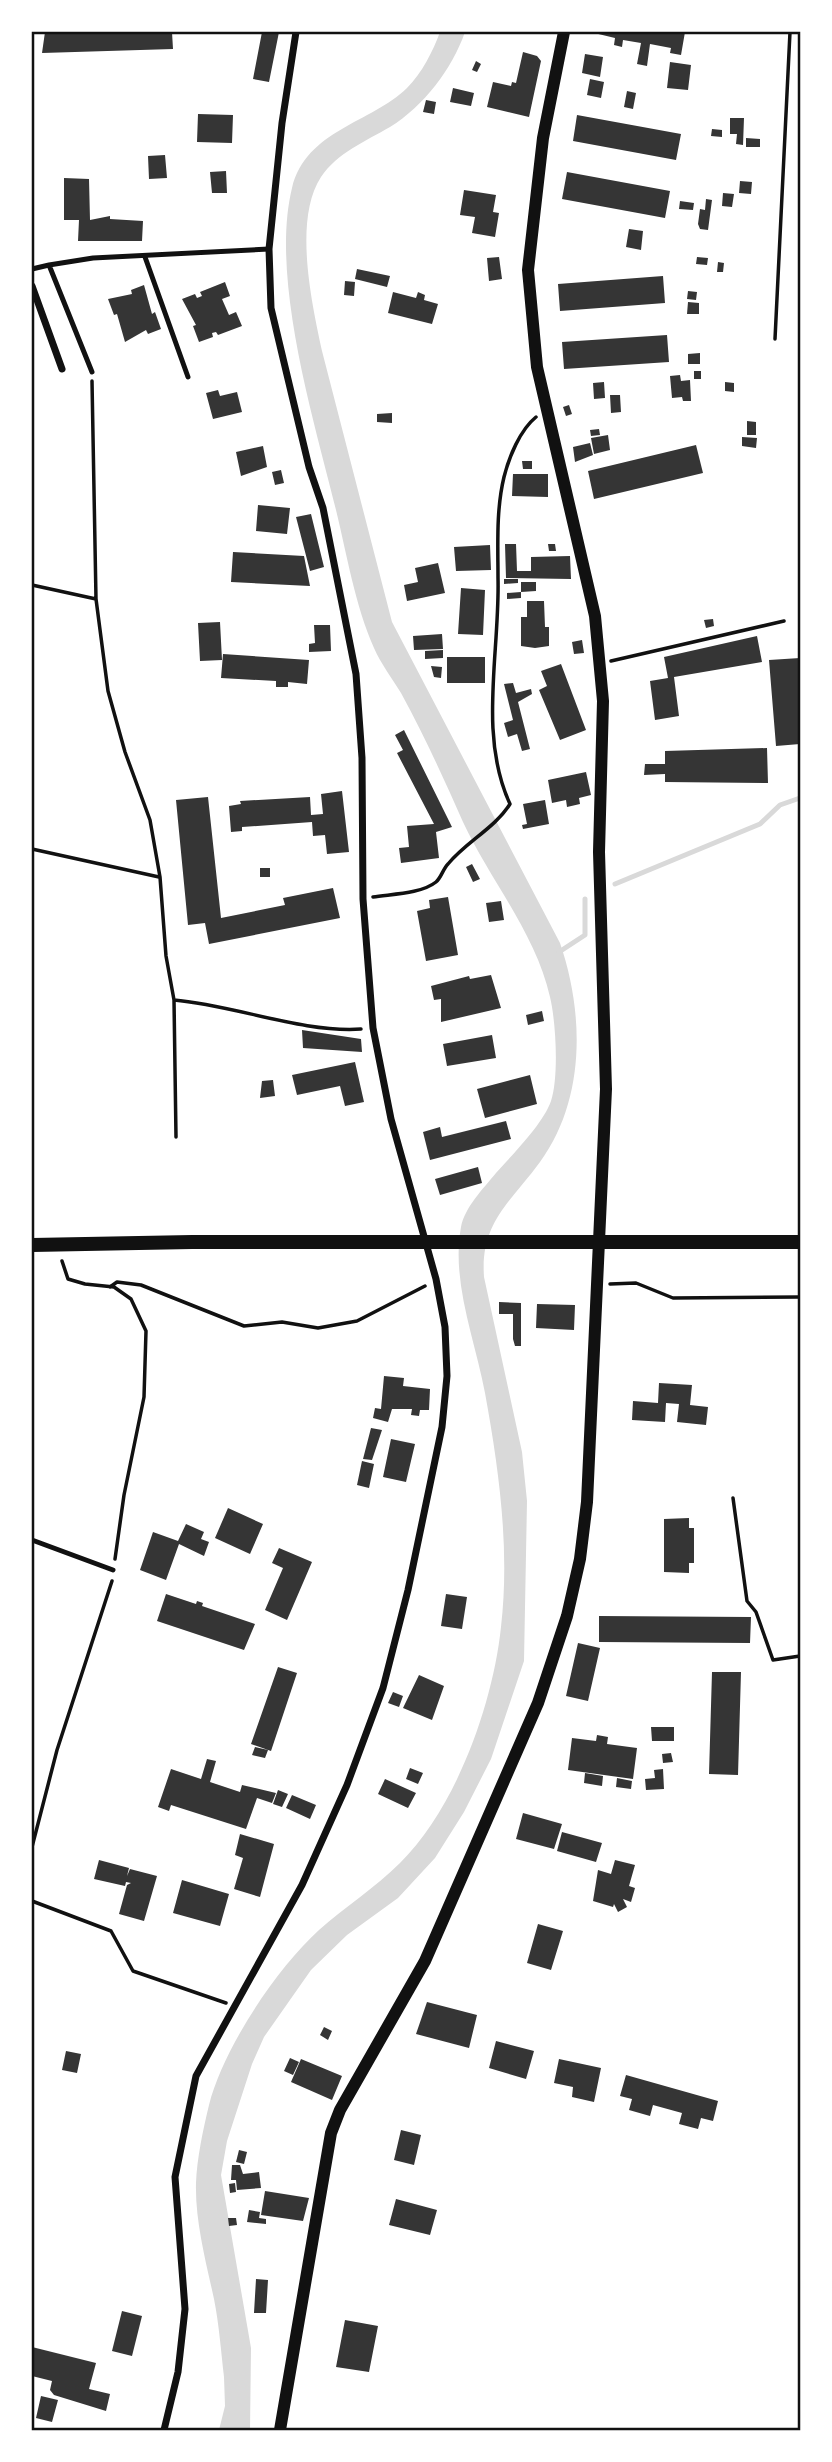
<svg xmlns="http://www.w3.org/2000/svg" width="832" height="2462" font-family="'Nunito Sans',sans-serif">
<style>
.water{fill:#d9d9d9}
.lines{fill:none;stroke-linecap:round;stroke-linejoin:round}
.stream{stroke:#d9d9d9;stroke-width:5}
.building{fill:#353535}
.path{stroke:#111;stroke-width:3.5}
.service{stroke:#111;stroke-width:5}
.minor{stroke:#111;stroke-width:7}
.tertiary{stroke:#111;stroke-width:12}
.secondary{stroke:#111;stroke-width:14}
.neatline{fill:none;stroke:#111;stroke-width:2.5}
</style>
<rect width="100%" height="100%" fill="#fff"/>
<path class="water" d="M440,32H465C452,69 424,106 390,127C366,141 337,153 321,177C293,220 312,304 322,351L392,622L560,943C584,1013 586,1099 540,1162C511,1202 480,1222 484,1277L522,1452L527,1501L524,1661L491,1759L464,1812L435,1858L398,1898L347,1935L311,1970L264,2037L252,2064L227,2141L221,2175L251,2348L250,2430H219L225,2406L224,2377C221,2351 219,2324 214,2299C206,2262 195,2221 196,2183C197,2158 203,2130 209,2105C223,2049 276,1969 319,1930C345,1907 375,1888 400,1863C456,1808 493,1704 501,1627C510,1549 499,1470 485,1393C475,1339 451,1282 461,1227C465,1207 483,1189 496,1173C513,1154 543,1124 551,1101C559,1077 556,1022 550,997C536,934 490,880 463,822C444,779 424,735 401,693C392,678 381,664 374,648C355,605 347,555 336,510C314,420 270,278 292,188C306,130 371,123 407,88C422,73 433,51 440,32Z"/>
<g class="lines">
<path class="stream" d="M615,884L760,824L780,805L800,798
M559,952L585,935V899"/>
</g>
<path class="building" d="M45,32H172L173,49L42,53Z
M262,32H279L269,82L253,79Z
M590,32H685L681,55L670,53L671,48L650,44L647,66L637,64L641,43L623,40L622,47L614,45L615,38Z
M523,52L537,56L541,61L529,117L487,107L493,82L511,86L512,82L516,83Z
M585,54L603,57L600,77L582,73Z
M476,61L481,64L477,72L472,70Z
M670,62L691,65L688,90L667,88Z
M590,79L604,82L601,98L587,95Z
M453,88L474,93L471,106L450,102Z
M627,91L636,93L633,109L624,107Z
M426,100L436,102L434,114L423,112Z
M198,114L233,115L232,143L197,142Z
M577,115L681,134L676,160L573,141Z
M730,118H744L743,145L736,144L737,134H730Z
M712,129L722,130V137L711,136Z
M746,138L760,139V147H746Z
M165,155L167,178L149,179L148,156Z
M226,171L227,193H212L210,172Z
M567,172L670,191L665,218L562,199Z
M64,178L89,179L90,220L110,216V219L143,221L142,241H78L79,220H64Z
M740,181L752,182L751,194L739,193Z
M464,190L496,195L493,212L499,213L495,237L472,233L475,217L460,215Z
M723,193L734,194L732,207L722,206Z
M706,199L712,200L708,230L700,229L698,224L700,209L705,210Z
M680,201L694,203L693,210L679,209Z
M629,229L643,231L641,250L626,247Z
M499,257L502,279L489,281L487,258Z
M697,257L708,258L707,265L696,264Z
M718,262L724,263L723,272H717Z
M357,269L390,276L387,287L355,279Z
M663,276L665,303L560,311L558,284Z
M345,281L355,282L354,296L344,295Z
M225,282L230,296L222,299L229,315L236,312L242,326L218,335L216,332L212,333L213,337L199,342L193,326L196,325L182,299L195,294L197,298L202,296L200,292Z
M144,285L152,314L155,312L161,329L148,334L146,330L125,342L117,314L114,315L108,299L132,294L131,290Z
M688,291L697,292L696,300L687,299Z
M393,292L416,298L418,292L425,295L424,300L438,304L432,324L388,313Z
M688,302L699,303V314H687Z
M667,335L669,362L564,369L562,342Z
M700,353V364H688V354Z
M694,371H701V379H694Z
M680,375L681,381L690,380L691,401H683L682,397L672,398L670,376Z
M604,382L605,398L594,399L593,383Z
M725,382L734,383V392L725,391Z
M218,390L220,396L237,392L242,412L213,419L206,393Z
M610,395H620L621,412L611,413Z
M569,405L572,414L566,416L563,407Z
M392,413V423L377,422V414Z
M747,421L756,422V435H747Z
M599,429L600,435L591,436L590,430Z
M608,435L610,450L594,454L591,438Z
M742,437L757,438L756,448L742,446Z
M590,443L593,455L575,462L573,447Z
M696,445L703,473L594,499L588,471Z
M263,446L267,467L241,476L236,452Z
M522,461H532V469H523Z
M281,470L284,483L275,485L272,472Z
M513,474H548V497L512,496Z
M258,505L290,508L287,534L256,531Z
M311,514L324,567L310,571L296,517Z
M505,544H516L517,571H531V557L570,556L571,579L506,578Z
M548,544H555L556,551H549Z
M490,545L491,570L456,571L454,547Z
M233,552L304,556L310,586L231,582Z
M438,563L445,593L407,601L404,585L418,582L415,568Z
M504,579H518V583L504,584Z
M521,582H536V591L521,592Z
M461,588L485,590L483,635L458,634Z
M521,592V598L507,599V593Z
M527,601H544L545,627H549V646L535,648L521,646V617H527Z
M713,619L714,626L706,628L704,620Z
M220,622L222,660L200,661L198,623Z
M314,625H330L331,651L309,652V644L315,643Z
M442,634L443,649L414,650L413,636Z
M757,636L762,662L674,677L679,716L655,720L650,681L668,678L664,657Z
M582,640L584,653L574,654L572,642Z
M443,650V658L425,659V651Z
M223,654L309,660L307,684L288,682V687H276V681L221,678Z
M447,657H485V683H447Z
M800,658V744L776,746L769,660Z
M561,664L586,730L560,740L539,690L547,686L541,671Z
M431,666L442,667L441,678L434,677Z
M513,683L516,693L531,689L532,694L518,702L530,749L522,751L517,734L508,737L504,723L513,720L504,684Z
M404,730L452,827L436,832L439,858L401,863L399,848L409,847L407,826L434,824L397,753L403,750L395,735Z
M767,748L768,783L665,782V774L644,775L645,764H665V751Z
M586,772L591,795L579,798L580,804L567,807L566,800L552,803L548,780Z
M342,791L349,852L327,854L325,835L313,836L312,822L242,827V831L231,832L229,806L241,804L240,801L310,797L311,815L323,814L321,794Z
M208,797L221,918L285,905L283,898L333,888L340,918L209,944L205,923L188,925L176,800Z
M545,800L549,824L523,829L522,825L527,824L523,804Z
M472,864L480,879L473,882L466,867Z
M260,868H270V877H260Z
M448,897L458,955L426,961L417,911L430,908L429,900Z
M501,901L504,920L489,922L486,903Z
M491,975L501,1008L441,1022V999L434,1000L431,986L469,976L470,979Z
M542,1011L544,1021L528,1025L526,1015Z
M302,1030L361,1039L362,1052L303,1048Z
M492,1035L496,1058L447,1066L443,1044Z
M355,1062L364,1102L345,1106L340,1086L297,1095L292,1075Z
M530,1075L537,1104L485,1118L477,1089Z
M273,1080L275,1096L260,1098L262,1081Z
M506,1121L511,1139L430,1160L423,1132L440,1127L442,1137Z
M478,1167L482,1183L440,1195L435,1179Z
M499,1302L521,1303V1346H515L513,1339V1314H499Z
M537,1304L575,1305L574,1330L536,1328Z
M384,1376L404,1378L403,1386L430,1389L429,1410H420L419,1416L411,1415L412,1409H392L388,1422L373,1418L375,1408L381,1409Z
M659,1383L692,1385L690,1405L708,1407L706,1425L677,1422L679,1404L666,1403L665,1422L632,1420L633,1401L658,1403Z
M371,1428L382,1430L372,1460L363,1459Z
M391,1439L415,1444L406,1482L383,1477Z
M362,1461L374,1464L369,1488L357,1485Z
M228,1508L263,1524L250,1554L215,1538Z
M689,1518V1528H694V1563H689V1573L664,1572V1519Z
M186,1524L204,1532L201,1539L209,1542L204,1556L179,1544L166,1580L140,1570L153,1532L178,1541Z
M279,1548L312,1562L287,1620L265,1610L283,1568L272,1563Z
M166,1594L196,1604L197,1601L203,1603L202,1606L255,1624L244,1650L157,1621Z
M446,1594L467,1597L462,1629L441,1626Z
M599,1616L751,1617L750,1643L599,1642Z
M578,1643L600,1648L588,1701L566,1696Z
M278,1667L297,1673L271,1751L251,1744Z
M712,1672H741L738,1775L709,1774Z
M419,1675L444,1686L432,1720L403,1708Z
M393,1692L403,1696L399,1707L388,1703Z
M651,1727H674V1741H652Z
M597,1735L608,1737L607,1744L637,1748L633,1779L568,1770L572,1738L596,1741Z
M255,1747L268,1750L265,1758L252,1755Z
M671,1753L673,1762L663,1763L662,1754Z
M207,1759L216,1761L210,1782L240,1792L242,1785L276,1793L272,1803L257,1798L246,1829L171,1805L169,1811L158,1807L171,1769L201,1779Z
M410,1768L423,1773L418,1784L406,1779Z
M663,1769L664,1789L646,1790L645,1779L655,1778L654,1770Z
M585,1773L603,1776L602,1786L584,1783Z
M617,1778L632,1781L631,1789L616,1787Z
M385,1779L416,1793L408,1808L378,1794Z
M278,1790L288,1794L282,1807L273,1804Z
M292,1795L316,1805L310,1819L286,1808Z
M523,1813L562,1824L554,1849L516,1839Z
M562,1832L602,1843L596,1862L557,1851Z
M240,1834L274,1844L260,1897L234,1889L243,1858L235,1855Z
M99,1860L129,1868L127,1876L130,1869L157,1876L144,1921L119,1914L127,1885L131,1883L126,1882L125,1886L94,1879Z
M615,1860L635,1865L629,1886L635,1888L631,1902L623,1899L627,1907L618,1912L614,1904L613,1907L593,1901L598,1870L611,1874Z
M182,1880L229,1894L220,1926L173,1913Z
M538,1924L563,1931L551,1970L527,1963Z
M427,2002L477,2015L469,2048L416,2034Z
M324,2027L332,2031L328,2040L320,2035Z
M496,2041L534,2051L526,2079L489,2068Z
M66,2051L81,2054L77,2073L62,2070Z
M290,2058L299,2062L293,2075L284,2071Z
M301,2059L342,2076L332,2100L291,2082Z
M559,2059L601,2068L594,2102L572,2097L573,2087L554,2083Z
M626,2075L718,2101L713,2121L701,2118L698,2129L679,2124L682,2113L653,2105L650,2116L629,2110L632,2099L620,2096Z
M401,2130L421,2135L414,2165L394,2160Z
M239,2150L247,2152L244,2164L236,2162Z
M232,2165H240L243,2174L259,2172L261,2188L237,2190L236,2180H231Z
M235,2183L236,2192L230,2193L229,2184Z
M265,2191L309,2198L303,2221L261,2215Z
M396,2199L437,2210L430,2235L389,2225Z
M249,2210L260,2212L259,2218L266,2219V2224L247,2222Z
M228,2218H236L237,2225L229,2226Z
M256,2279L268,2280L266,2313H254Z
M122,2311L142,2316L132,2356L112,2351Z
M345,2320L378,2326L369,2372L336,2367Z
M32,2347L96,2363L89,2389L110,2394L106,2411L54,2395L50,2390L52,2381L32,2376Z
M41,2396L58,2400L52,2422L36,2418Z"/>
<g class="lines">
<path class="path" d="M775,339L790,32
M92,381L96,599L108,691L125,752L150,820L160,877L166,956L174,1000L176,1137
M32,585L96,599
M611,661L784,621
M32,849L159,877
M373,897C391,894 421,894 436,882C441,878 443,869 448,864C466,842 495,828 510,804C478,735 500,652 498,578C498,545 496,510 504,477C509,457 520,430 536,417
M174,1000C234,1005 302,1033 361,1029
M62,1261L68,1279L85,1284L114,1287L131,1299L146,1331L144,1397L124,1495L115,1559
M610,1284L636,1283L673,1298L800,1297
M110,1287L117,1282L141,1285L244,1326L282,1322L318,1328L357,1321L425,1286
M733,1498L747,1601L756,1612L773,1660L800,1656
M32,1847L57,1750L112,1581
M32,1901L111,1931L133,1971L226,2003"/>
<path class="service" d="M145,257L188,377
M32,269L49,265
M92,372L49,265L93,258L269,249
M32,1540L113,1570"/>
<path class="minor" d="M32,286L62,369
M164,2430L178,2372L185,2309L175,2177L196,2076L302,1885L347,1785L383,1688L408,1590L442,1427L447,1376L445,1327L436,1279L391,1119L373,1028L363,899L362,758L356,674L323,508L309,467L271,308L269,249L282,123L296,32"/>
<path class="tertiary" d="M280,2430L331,2133L340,2110L425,1961L538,1703L567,1616L580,1559L587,1502L606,1089L599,852L603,701L595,616L537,367L528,270L543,138L564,32"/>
<path class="secondary" d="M32,1245L192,1242H800"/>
</g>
<rect width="832" height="2462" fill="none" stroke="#ffffff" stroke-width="66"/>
<rect x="33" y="33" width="766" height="2396" class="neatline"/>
</svg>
